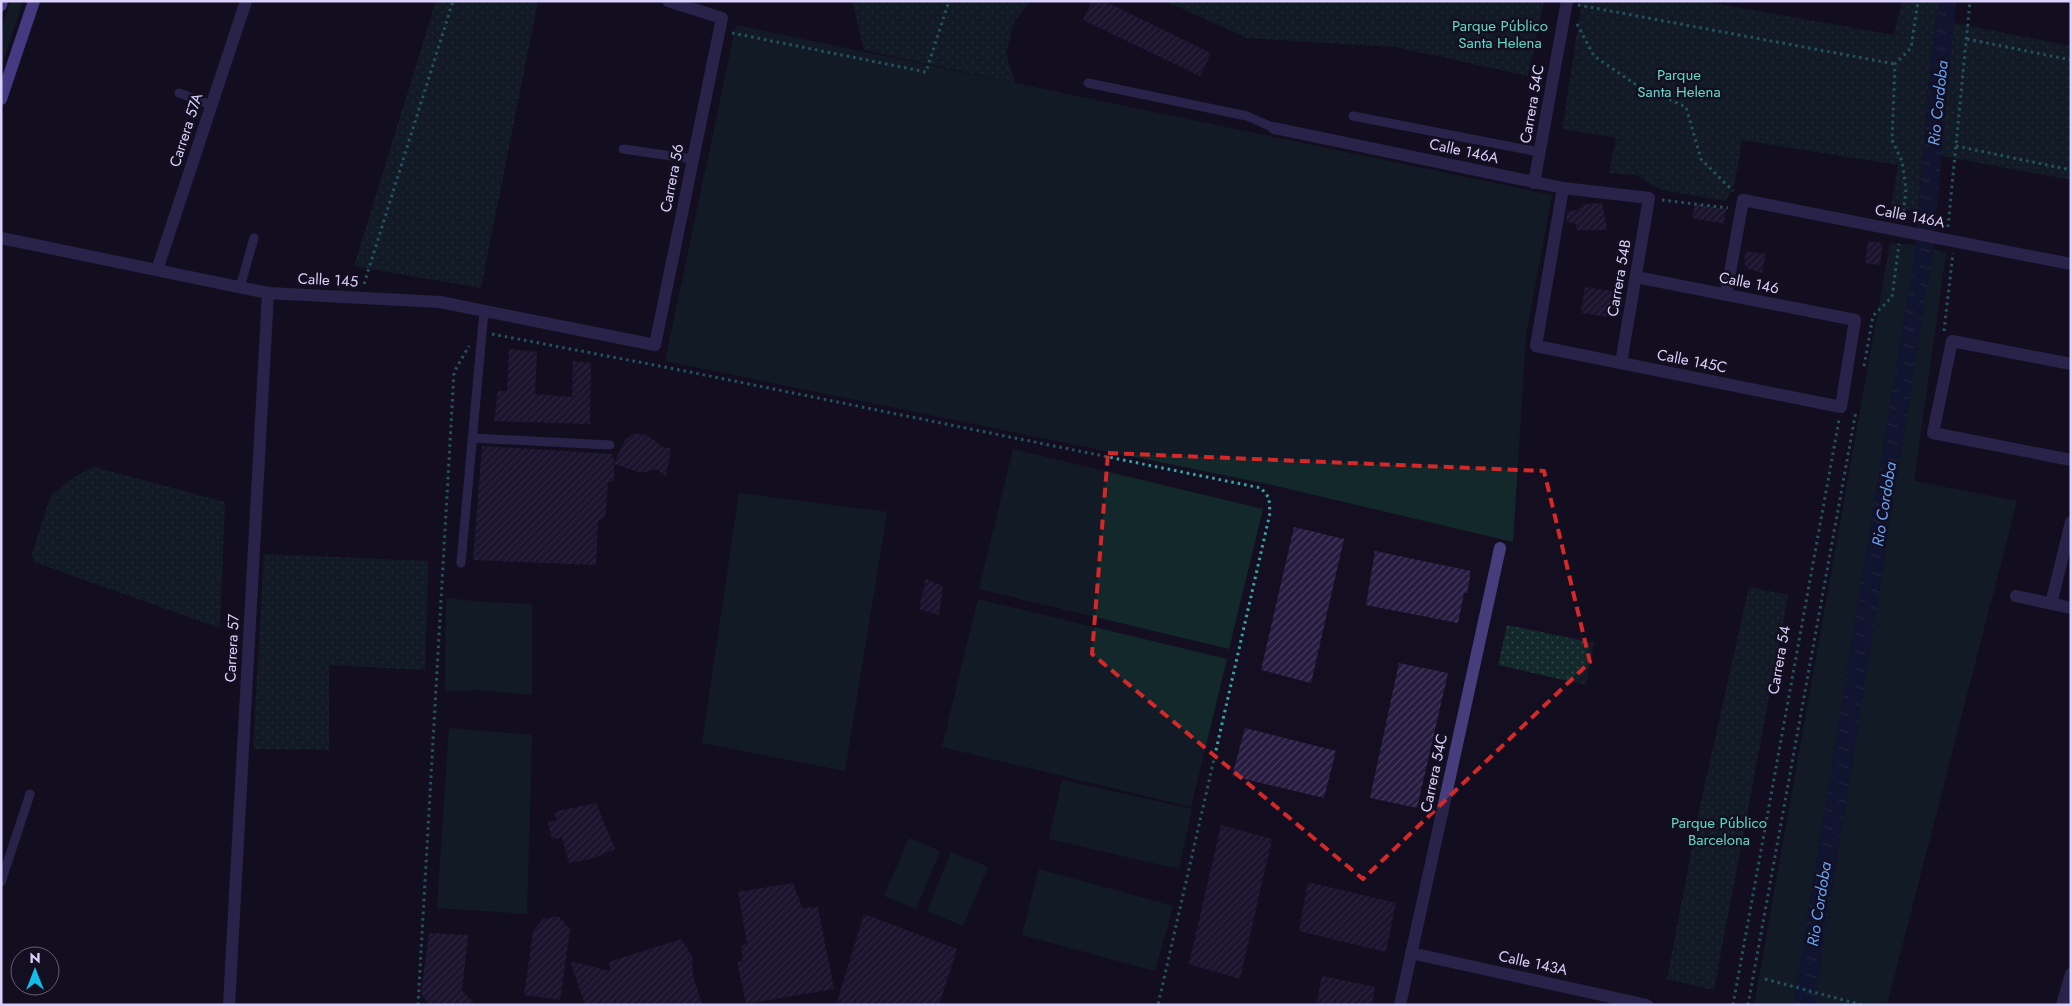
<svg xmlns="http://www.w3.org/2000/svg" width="2072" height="1006" font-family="Jost,sans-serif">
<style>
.green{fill:#12282a}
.park{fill:url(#park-dots)}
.water{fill:url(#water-ripples)}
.building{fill:url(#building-hatch)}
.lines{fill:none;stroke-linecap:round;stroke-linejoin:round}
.path{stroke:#36a6ab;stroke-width:3;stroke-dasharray:2.5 4;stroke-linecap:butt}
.lane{stroke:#463d7c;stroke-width:9}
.street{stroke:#463d7c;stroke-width:12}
.secondary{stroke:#806ff5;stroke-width:12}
.marked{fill:none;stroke:#d62828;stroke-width:4;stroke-dasharray:10 6;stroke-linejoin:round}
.labels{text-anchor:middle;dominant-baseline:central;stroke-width:5;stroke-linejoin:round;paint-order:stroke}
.park-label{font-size:15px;fill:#62d7c5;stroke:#130f20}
.street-label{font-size:15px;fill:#dad1fc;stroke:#130f20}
.water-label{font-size:16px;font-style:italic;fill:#66a4f5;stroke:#130f20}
</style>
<defs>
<pattern id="park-dots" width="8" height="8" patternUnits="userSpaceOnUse" patternTransform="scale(1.25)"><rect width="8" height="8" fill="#12282a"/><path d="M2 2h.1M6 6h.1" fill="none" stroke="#34464a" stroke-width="1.8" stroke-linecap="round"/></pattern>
<pattern id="water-ripples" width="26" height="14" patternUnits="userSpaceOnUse" patternTransform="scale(1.25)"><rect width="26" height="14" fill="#0f1c3f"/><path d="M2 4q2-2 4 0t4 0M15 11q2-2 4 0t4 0" fill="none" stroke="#313c5c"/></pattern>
<pattern id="building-hatch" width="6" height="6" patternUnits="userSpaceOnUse" patternTransform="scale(1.25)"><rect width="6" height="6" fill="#271c40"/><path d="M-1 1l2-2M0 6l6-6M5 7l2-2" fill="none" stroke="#463c5c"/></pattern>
</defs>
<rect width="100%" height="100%" fill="#130f20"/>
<path class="green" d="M11,1H23L1,68V32Z
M736,25L1552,195L1526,335L1513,542L1272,485L665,361Z
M1890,243L1916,245L1793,1005H1754Z
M1933,249L1946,253L1914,481L2017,501L1887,1005H1814Z
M1013,449L1263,509L1229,649L979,589Z
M739,493L887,512L845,771L702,743Z
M446,598L482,602L532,604V695L480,690L445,691Z
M978,599L1227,659L1191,807L942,747Z
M449,728L532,735L527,914L437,908Z
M1062,780L1192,809L1179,869L1049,839Z
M909,838L940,851L916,909L884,896Z
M951,852L988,867L963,926L927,911Z
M1039,869L1173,906L1155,971L1022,935Z"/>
<path class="park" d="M436,1H538L481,288L354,266Z
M852,1H1031L1014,22L1006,53L1015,83L864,50Z
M1165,1H1544L1528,76L1396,47L1247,38Z
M1582,1H1701L1894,35L1902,1H1939L1930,64L1918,211L1891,207L1898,165L1742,140L1735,182L1726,201L1662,190L1636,175L1609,173L1616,138L1562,129Z
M1953,23L2071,46V180L1942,156Z
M94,467L225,502L220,628L34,562L32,554L51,495L74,477Z
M264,554L428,561L425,670L329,665V750L253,749Z
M1749,587L1788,595L1714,990L1667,979L1700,806Z
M1507,625L1594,643L1586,685L1498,665Z"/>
<path class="water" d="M1939,1H1956L1933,249L1814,1005H1793L1916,245L1930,64Z"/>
<path class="building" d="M1092,1H1104L1211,53L1200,76L1083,20Z
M1602,203L1607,230H1577L1576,224L1566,221L1567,211L1577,210L1583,204Z
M1695,204L1726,209L1724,224L1692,218Z
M1868,241L1883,243L1880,265L1865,263Z
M1746,251L1766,254L1762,273L1747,268L1744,262Z
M1585,287L1614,291L1610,317L1581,313Z
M509,349L537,352L535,394L572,397L573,361L591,363L590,424L494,421L498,391H507Z
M634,433L647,435L664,448H671L666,476L656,469L641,473L614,464V481L608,482L605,517L598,521L596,565L473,560L482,446L613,454L614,463L625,440Z
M1294,527L1344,539L1311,683L1261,670Z
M1375,551L1471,571L1467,593H1464L1458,623L1366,605Z
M926,579L943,586L939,615L919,609Z
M1399,663L1448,673L1417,808L1370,798Z
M1245,728L1336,751L1324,798L1232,776Z
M596,803L615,849L594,858L569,863L562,838L552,839L548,822L557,820L554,812Z
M1221,825L1272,839L1240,979L1189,964Z
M1308,882L1396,903L1386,952L1299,931Z
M793,883L802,908L818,907L834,989L746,1004L737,962L743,961L741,946L747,943L738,892Z
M864,914L957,949L939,1005H836Z
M558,916L570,929L560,1000L524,995L533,931L543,919Z
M429,933L468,935L462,991L476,1005H430L421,994Z
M681,939L692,956L693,976L702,1005H585L570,961L610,971L609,962Z
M1322,976L1375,987L1372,1005H1316Z"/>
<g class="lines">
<path class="path" d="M1578,5L1895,64
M1577,24L1594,56L1635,84L1686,107L1701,159L1733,191
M732,33L926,72L949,1
M1967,39L2071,60
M1956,146L2071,170
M1662,200L1728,208
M1903,218L1906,189L1902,161L1892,140L1895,64L1911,48L1918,1
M1948,227L1970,1
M364,284L453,1
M1944,331L1953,253
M492,334L675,369L1261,488L1269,498L1270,513L1158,1005
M1864,366L1873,316L1892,297L1899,244
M1765,979L1862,1005
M418,1005L454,372L469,346
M1733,1005L1839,420
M1748,1005L1856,411"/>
<path class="lane" d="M1088,83L1247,116L1274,128
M179,93L211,105
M1353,116L1539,152
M623,149L693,159
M240,287L254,238
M472,438L610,445
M461,563L484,311
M1,882L30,794"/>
<path class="street" d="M1274,128L1563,188L1649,198L1621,363
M1534,183L1567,1
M1563,188L1536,346L1841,407L1855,320L1636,277
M1,238L268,293L440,302L655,345L722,18L668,1
M157,270L246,1
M1726,295L1743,200L2071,264
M2071,364L1952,341L1933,433L2071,460
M2016,596L2071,608
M2051,604L2071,522
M1411,953L1647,1005
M229,1005L268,293
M1400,1005L1500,548
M2062,1005L2071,974"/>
<path class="secondary" d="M1,5L2,1
M1,99L34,1"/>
</g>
<path d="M0 0H2072V1006H0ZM1108,453L1544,471L1590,662L1363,879L1092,654Z" fill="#130f20" fill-opacity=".55" fill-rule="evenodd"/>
<path class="marked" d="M1108,453L1544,471L1590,662L1363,879L1092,654Z"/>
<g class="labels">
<g class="park-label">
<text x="1500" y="26">Parque Público<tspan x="1500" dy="17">Santa Helena</tspan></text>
<text x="1679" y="75">Parque<tspan x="1679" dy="17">Santa Helena</tspan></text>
<text x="1719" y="823">Parque Público<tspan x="1719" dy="17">Barcelona</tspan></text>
</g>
<g class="street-label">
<text transform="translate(1532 104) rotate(-80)">Carrera 54C</text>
<text transform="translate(186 130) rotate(-72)">Carrera 57A</text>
<text transform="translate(1464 151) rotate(12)">Calle 146A</text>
<text transform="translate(672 178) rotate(-79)">Carrera 56</text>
<text transform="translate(1910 216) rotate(11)">Calle 146A</text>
<text transform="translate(1619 278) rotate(-80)">Carrera 54B</text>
<text transform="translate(328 280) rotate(3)">Calle 145</text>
<text transform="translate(1749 283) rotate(11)">Calle 146</text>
<text transform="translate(1692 361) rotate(11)">Calle 145C</text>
<text transform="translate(232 648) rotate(-87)">Carrera 57</text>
<text transform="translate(1779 660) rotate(-80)">Carrera 54</text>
<text transform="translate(1434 773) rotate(-78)">Carrera 54C</text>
<text transform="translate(1533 963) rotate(12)">Calle 143A</text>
</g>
<g class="water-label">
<text transform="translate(1938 103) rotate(-84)">Rio Cordoba</text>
<text transform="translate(1884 504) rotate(-81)">Rio Cordoba</text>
<text transform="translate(1819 904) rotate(-81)">Rio Cordoba</text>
</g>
</g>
<rect width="2072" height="1006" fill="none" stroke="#dad1fc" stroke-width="5"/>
<g transform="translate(35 971)"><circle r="24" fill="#130f20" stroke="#635d78"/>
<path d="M0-4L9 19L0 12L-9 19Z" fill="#10bee9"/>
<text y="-8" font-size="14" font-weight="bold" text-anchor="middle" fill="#dad1fc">N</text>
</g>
</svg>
